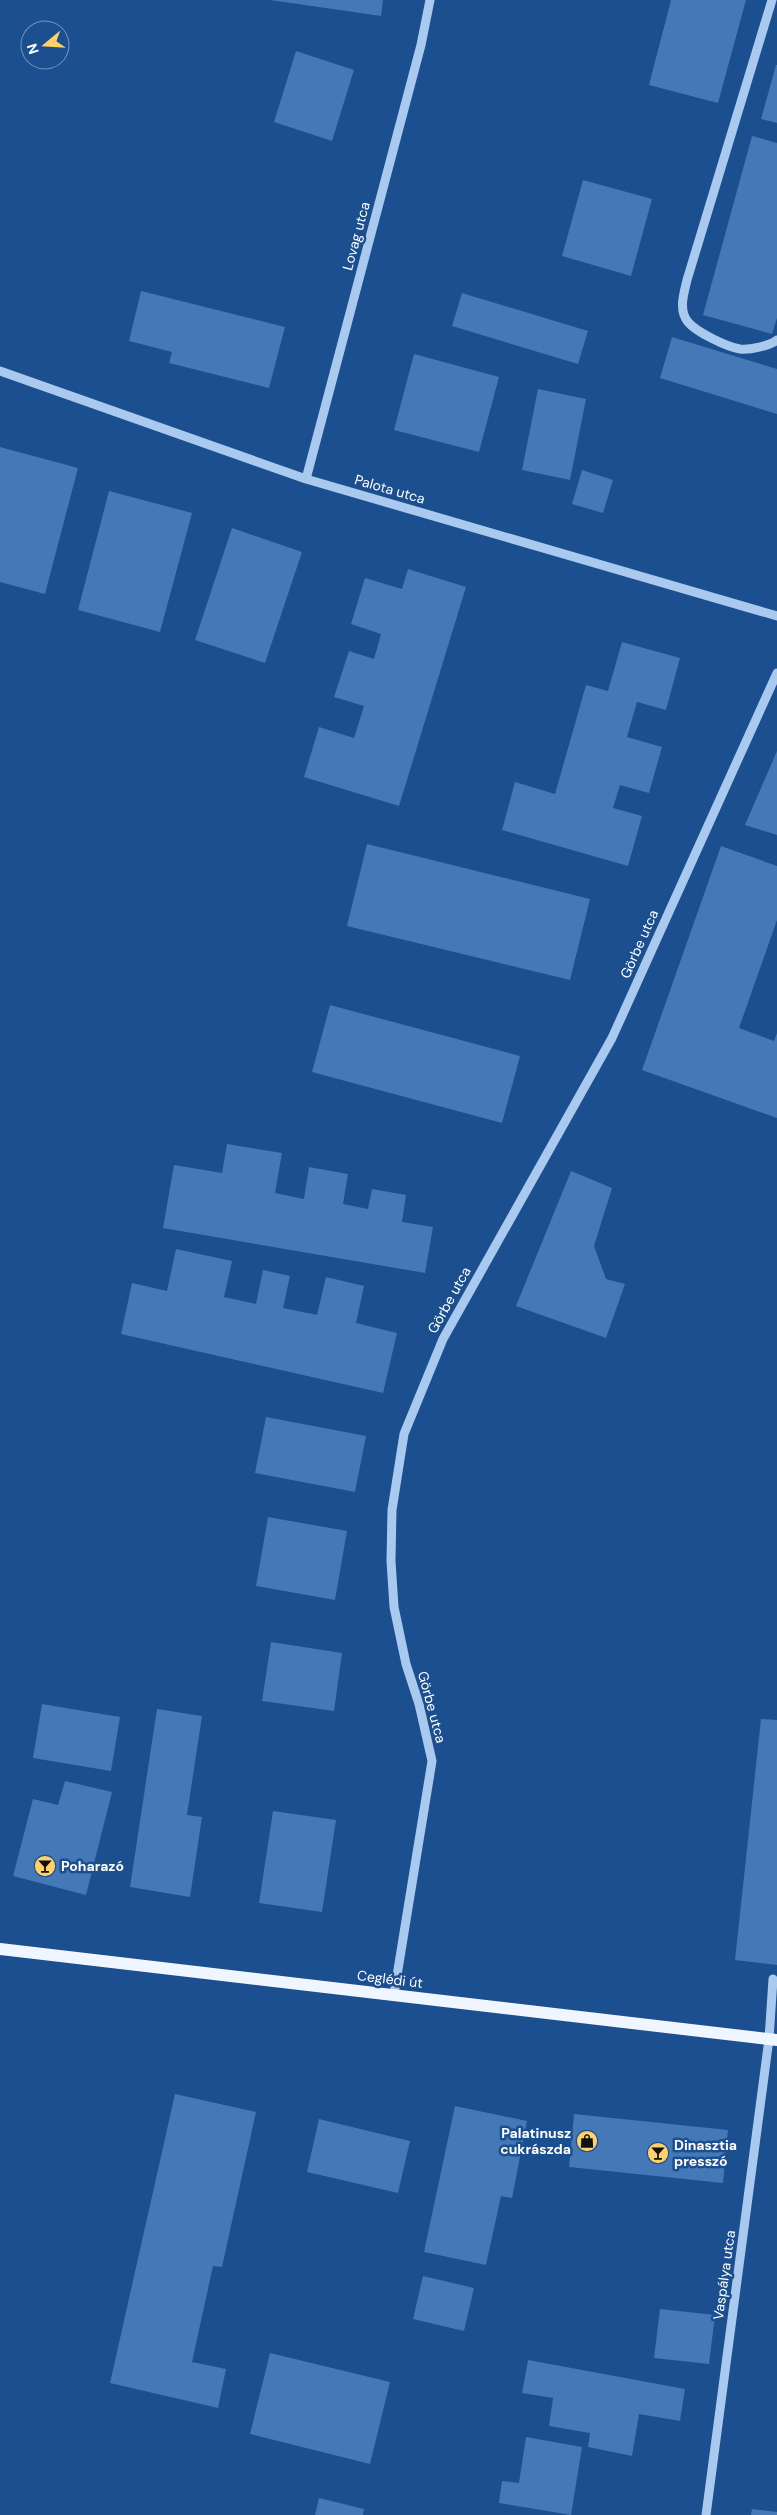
<svg xmlns="http://www.w3.org/2000/svg" width="777" height="2515" font-family="'DM Sans',sans-serif">
<style>
.building{fill:#4478b7}
.lines{fill:none;stroke-linecap:round;stroke-linejoin:round}
.minor{stroke:#a9c9ee;stroke-width:9}
.major{stroke:#f0f6ff;stroke-width:12}
.labels{text-anchor:middle;dominant-baseline:central;stroke-width:5;stroke-linejoin:round;paint-order:stroke}
.street-label{font-size:14px;fill:#fff;stroke:#1b4f8f}
.poi-label{font-size:14px;font-weight:bold;fill:#fff;stroke:#1b4f8f;text-anchor:start}
</style>
<rect width="100%" height="100%" fill="#1b4f8f"/>
<path class="building" d="M270,0H383L381,16Z
M671,0H746L718,103L649,85Z
M296,51L354,70L332,141L274,122Z
M776,65H777V123L761,119Z
M752,136L777,143V318L772,334L703,315Z
M583,180L652,199L631,276L562,256Z
M141,291L285,327L269,388L169,363L172,352L129,341Z
M462,293L588,331L578,364L452,326Z
M672,337L777,369V414L660,378Z
M414,354L499,377L479,452L394,430Z
M538,389L586,399L570,480L522,470Z
M0,447L78,468L45,594L0,582Z
M582,470L613,480L603,513L572,504Z
M109,491L192,513L160,632L78,610Z
M232,528L302,552L265,663L195,640Z
M408,569L466,587L399,806L304,777L319,727L354,738L364,706L334,697L349,651L374,659L381,634L351,624L365,578L402,589Z
M622,642L680,658L666,710L637,702L627,737L662,747L649,793L620,785L613,808L642,816L628,866L502,830L515,782L555,794L586,685L608,691Z
M777,751V835L745,825Z
M367,844L590,899L570,980L347,926Z
M721,846L777,866V920L739,1028L774,1041L777,1033V1118L642,1070Z
M330,1005L520,1056L502,1123L312,1072Z
M227,1144L282,1153L275,1193L304,1199L309,1167L348,1174L343,1204L368,1209L372,1189L406,1195L402,1222L433,1227L425,1273L163,1228L174,1165L222,1173Z
M571,1171L612,1188L594,1246L606,1279L625,1284L606,1338L516,1306Z
M176,1249L232,1261L224,1297L256,1304L263,1270L290,1276L283,1308L317,1315L326,1277L364,1286L356,1323L397,1333L383,1393L121,1334L132,1283L167,1291Z
M266,1417L366,1436L355,1492L255,1473Z
M268,1517L347,1531L335,1600L256,1586Z
M271,1642L342,1653L334,1711L262,1701Z
M42,1704L120,1717L111,1771L33,1758Z
M157,1709L202,1716L187,1815L202,1817L190,1897L130,1887Z
M761,1719L777,1720V1965L735,1960Z
M65,1781L112,1792L86,1895L13,1876L33,1799L58,1805Z
M273,1811L336,1820L322,1912L259,1903Z
M175,2094L256,2112L222,2267L213,2266L192,2362L226,2369L218,2408L110,2383Z
M455,2106L527,2121L512,2198L501,2196L486,2265L424,2252Z
M574,2114L728,2130L723,2183L569,2167Z
M319,2119L410,2141L398,2193L307,2172Z
M423,2276L474,2288L464,2331L413,2319Z
M660,2309L715,2315L709,2364L654,2358Z
M270,2353L390,2382L370,2464L250,2434Z
M528,2360L685,2389L680,2421L639,2414L632,2456L588,2447L590,2433L549,2426L553,2398L522,2393Z
M526,2437L582,2447L571,2515L499,2503L502,2481L519,2483Z
M319,2498L364,2509L363,2515H315Z
M752,2509L777,2512V2515H751Z"/>
<g class="lines">
<path class="minor" d="M772,0L687,280C684,293 678,310 688,322C696,332 727,347 740,349C749,350 770,346 777,340
M0,371L306,479L777,616
M306,479L421,45L430,0
M394,1994L432,1761L419,1704L406,1664L394,1607L391,1561L392,1510L404,1434L443,1339L612,1038L777,673
M706,2515L769,2039L773,1979"/>
<path class="major" d="M0,1949L777,2040"/>
</g>
<defs>
<g id="bar-disc" transform="scale(1.125)"><circle r="9.5" fill="#ffd166" stroke="#1b4f8f"/><path d="M-6-5H6L.8 .8V4.5H3.5V6h-7V4.5H-.8V.8Z" fill="#111"/></g>
<g id="shop-disc" transform="scale(1.125)"><circle r="9.5" fill="#ffd166" stroke="#1b4f8f"/><path d="M-5-2.5h2.3a2.7 3.5 0 0 1 5.4 0H5L5.5 6h-11ZM-1.5-2.5h3a1.5 2.3 0 0 0-3 0Z" fill="#111"/></g>
</defs>
<g fill-rule="evenodd">
<use href="#bar-disc" x="45" y="1866"/>
<use href="#shop-disc" x="587" y="2141"/>
<use href="#bar-disc" x="658" y="2153"/>
</g>
<g class="labels">
<g class="street-label">
<text transform="translate(356 236) rotate(-75)">Lovag utca</text>
<text transform="translate(390 489) rotate(16)">Palota utca</text>
<text transform="translate(639 944) rotate(-66)">Görbe utca</text>
<text transform="translate(449 1300) rotate(-61)">Görbe utca</text>
<text transform="translate(432 1707) rotate(75)">Görbe utca</text>
<text transform="translate(390 1979) rotate(7)">Ceglédi út</text>
<text transform="translate(724 2275) rotate(-82)">Vaspálya utca</text>
</g>
<g class="poi-label">
<text x="61" y="1866">Poharazó</text>
<text x="571" y="2133" text-anchor="end">Palatinusz<tspan x="571" dy="16">cukrászda</tspan></text>
<text x="674" y="2145">Dinasztia<tspan x="674" dy="16">presszó</tspan></text>
</g>
</g>
<g transform="translate(45 45) rotate(252)"><circle r="24" fill="#1b4f8f" stroke="#7695bc"/>
<path d="M0-4L9 19L0 12L-9 19Z" fill="#ffd166"/>
<text y="-8" font-size="14" font-weight="bold" text-anchor="middle" fill="#ffffff">N</text>
</g>
</svg>
